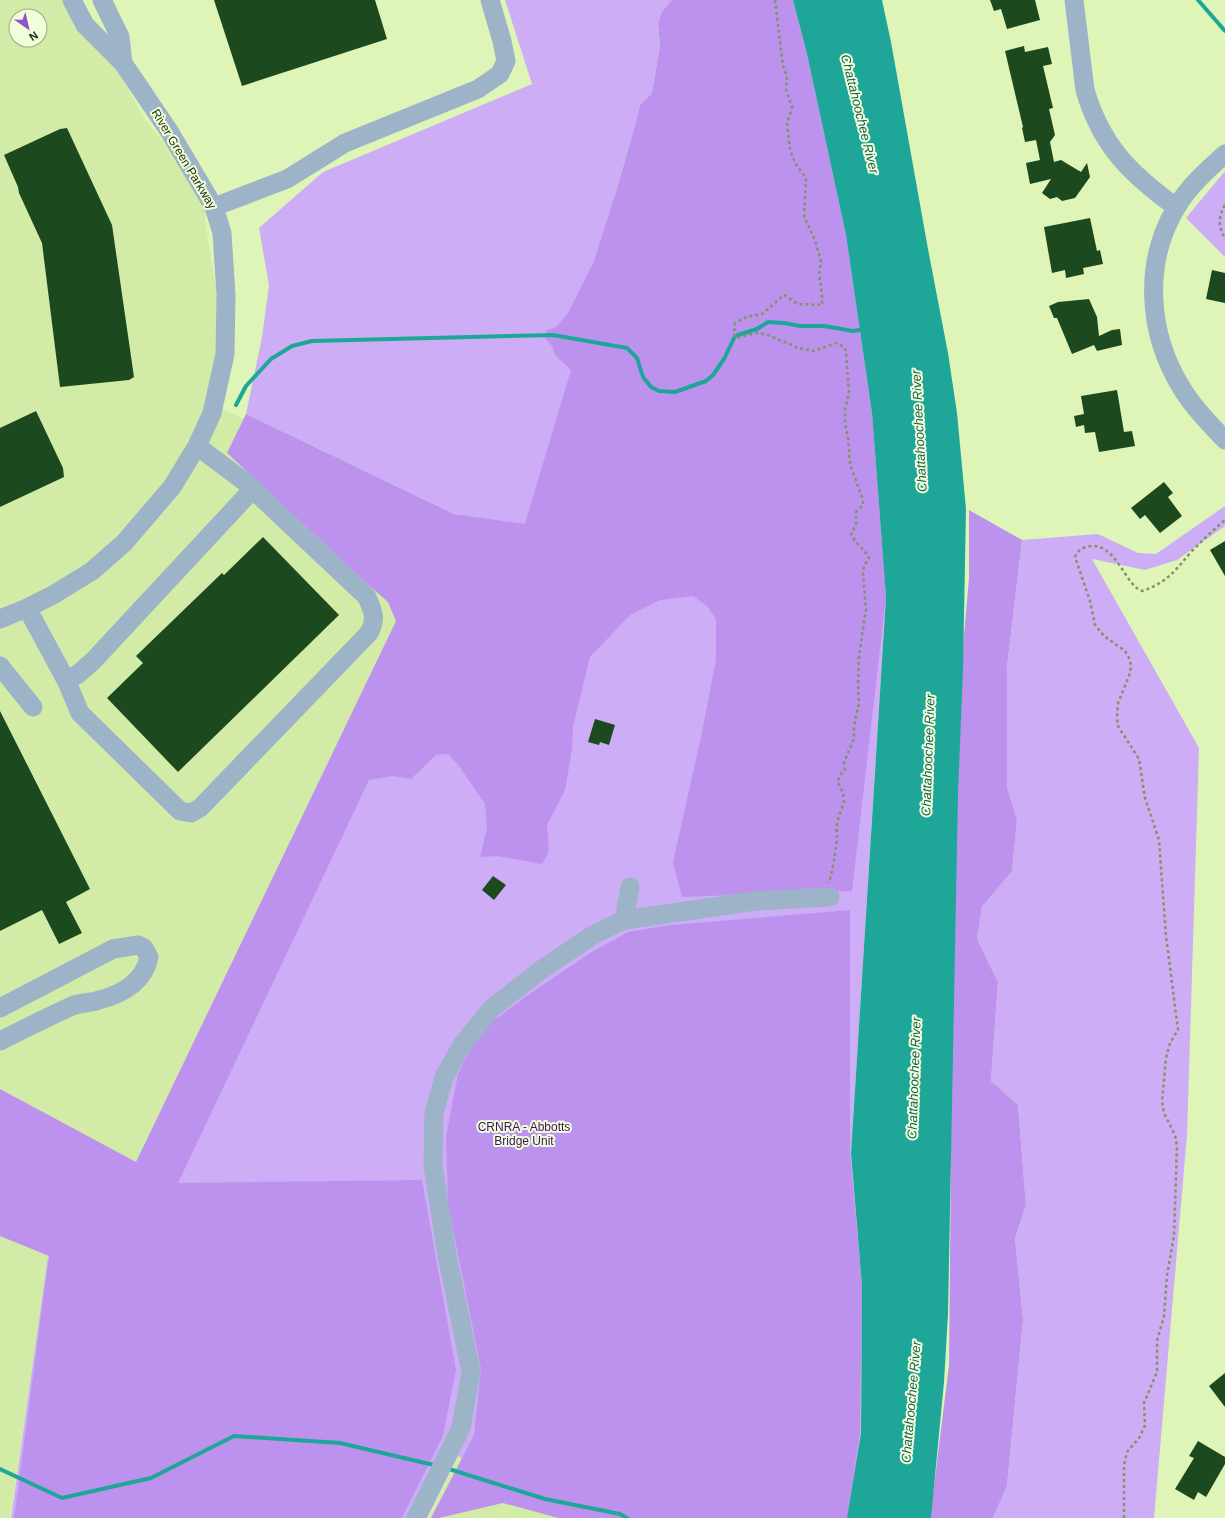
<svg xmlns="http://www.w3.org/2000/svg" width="1225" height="1518" font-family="Arial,sans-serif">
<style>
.built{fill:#d2eba7;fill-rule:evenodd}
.green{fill:#cdadf5}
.forest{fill:#bd92ef}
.water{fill:#1ea799}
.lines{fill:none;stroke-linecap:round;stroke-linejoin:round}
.stream{stroke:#1ea799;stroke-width:4}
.building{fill:#1d491f}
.path{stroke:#839267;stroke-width:2.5;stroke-dasharray:3 3;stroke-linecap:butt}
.minor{stroke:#9db3c7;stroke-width:19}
.labels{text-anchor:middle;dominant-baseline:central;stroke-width:4;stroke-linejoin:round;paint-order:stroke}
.street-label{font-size:12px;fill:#242c14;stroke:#f0fed9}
.park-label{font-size:12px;fill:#3f1164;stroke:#f0fed9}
.water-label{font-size:13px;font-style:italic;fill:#195d55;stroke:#f0fed9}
</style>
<rect width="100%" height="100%" fill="#def5b7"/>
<path class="built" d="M0,0H79L143,116L206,197L205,222L216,287L218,349L215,405L453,523L91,1277L49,1257L10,1518H0ZM16,16H40V40H16Z
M460,1454L587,1518H428Z"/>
<path class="green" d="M505,0H672L658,24L660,45L652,93L640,105L635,125L612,206L712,0H793L807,54L846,235L872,413L886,597L851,1153L862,1286L861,1433L848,1518H583L458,1456L427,1518H11L48,1257L91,1277L462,515L454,514L246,414L262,337L269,285L259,228L323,172L532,84Z
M1225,171V257L1186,218Z
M1225,506V526L1177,560L1145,570L1092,559L1199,748L1187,1135L1154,1518H993L1007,1486L1023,1320L1015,1238L1026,1205L1018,1105L991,1081L998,982L977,939L982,907L1012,871L1017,820L1007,787V667L1022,540L1098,534L1138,553L1156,554Z"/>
<path class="forest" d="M672,0H793L807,54L846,235L872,413L886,597L852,891L682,897L673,862L701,737L716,660V619L707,606L693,596L660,600L630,615L590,657L573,726L572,749L565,790L547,825L549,851L542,864L497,856L480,857L487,828L485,804L459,766L448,754L436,755L411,779L393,776L369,780L178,1183L422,1180L456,1370L443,1436L402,1518H14L49,1256L0,1236V1089L136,1162L396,621L388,602L366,583L227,453L246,414L454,514L525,524L571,370L555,355L552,346L545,338L546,330L556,327L568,313L594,261L616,192L635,125L640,105L652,93L660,45L658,24L662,12Z
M969,510L1022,540L1007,667V787L1017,820L1012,871L982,907L977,939L998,982L991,1081L1018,1105L1026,1205L1015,1238L1023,1320L1007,1486L993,1518H930L949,1365L951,1158L938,935L969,578Z
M850,910V1152L862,1286L860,1433L847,1518H558L503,1503L439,1518H431L474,1435L481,1369L448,1204L446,1136L458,1074L474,1043L492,1022L525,997L590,953L628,932L670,925Z"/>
<path class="water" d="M793,0H882L891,42L928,249L948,353L957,413L966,509L963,670L958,794L948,1314L944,1382L931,1518H847L861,1433L862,1286L851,1153L886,597L872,413L846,235L807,54Z"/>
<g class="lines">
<path class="stream" d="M1198,0L1225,31
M236,405L246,386L271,359L292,346L312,341L553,335L627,348L637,358L643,377L651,387L659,391L675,392L706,381L713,375L724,359L735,336L757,329L768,322L784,323L800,326H824L853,331L860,330
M446,1468L545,1499L620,1514L627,1518
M0,1469L62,1498L151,1478L234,1436L340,1443L438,1466"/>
</g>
<path class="building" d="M214,0H375L387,39L242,86Z
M990,0H1035L1040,20L1007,29L1001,9L994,11Z
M1024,46L1025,52L1048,47L1052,64L1043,66L1053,108L1049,109L1055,135L1050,142L1054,162L1061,160L1081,172L1087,163L1090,177L1075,198L1062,201L1057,197L1050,199L1042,193L1051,179L1030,184L1026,163L1040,160L1036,140L1025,142L1022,128L1023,127L1005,51Z
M67,128L112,225L134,377L129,380L60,387L42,243L19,193L18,187L4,155L60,129Z
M1090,218L1097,251L1100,250L1103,264L1083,268L1084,274L1066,278L1065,270L1052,273L1044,227Z
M1212,270L1225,273V303L1206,299Z
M1089,299L1097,317L1099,336L1112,330L1120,329L1122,345L1097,351L1094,345L1072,354L1057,318H1054L1049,306L1058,302Z
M1117,390L1124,432L1132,431L1135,446L1099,452L1095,432L1085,433L1084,425L1076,427L1074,416L1084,414L1081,396Z
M36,411L63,468L64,477L0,507V428Z
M1164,482L1173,493L1168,497L1182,516L1160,533L1145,515L1140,519L1131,508Z
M263,537L339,615L178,772L107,698L143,663L136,656L222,573L224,575Z
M1225,541V576L1210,550Z
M0,711L90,889L66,902L82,933L59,944L42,910L0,931Z
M595,719L615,725L609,745L600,742L599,745L588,742Z
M493,876L506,885L494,900L482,890Z
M1225,1373V1407L1209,1386Z
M1198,1441L1225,1457V1464L1206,1497L1198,1492L1194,1500L1175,1489L1194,1458L1189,1456Z"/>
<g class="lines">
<path class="path" d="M775,0L783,66L787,76L786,90L792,107L787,124L790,149L795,163L806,178L804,216L816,243L821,262L819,273L822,296V305L798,304L784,295L762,314L746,317L735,323L734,333L736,338L757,333L764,334L771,336L781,341L788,343L797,348L814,351L836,343L844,347L846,351L849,393L845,410V423L848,438L850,464L863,500V505L856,512V525L851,534L855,541L868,555L869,558L864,566L863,574L866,609L859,656L858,684L859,703L854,726V738L844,763L845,770C830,784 844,785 844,800C843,808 838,816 837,824C836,828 837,832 837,836C836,852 833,868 829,883
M1225,205C1218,217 1218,226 1225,238
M1124,1518V1465L1127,1452L1139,1438L1143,1430L1145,1425L1144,1403L1157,1372V1341L1164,1316L1167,1275L1174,1236L1177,1146L1175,1135L1164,1113L1162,1102L1166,1058L1170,1043L1178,1030L1166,936L1159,840L1145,798L1139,759L1118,726L1117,718L1118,703L1129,676L1131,667L1130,660L1125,651L1104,636L1095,625L1090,601L1075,557C1078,551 1080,549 1086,547C1116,538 1125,588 1143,591C1167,582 1175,571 1191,552C1202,541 1213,530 1225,520"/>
<path class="minor" d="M102,0L120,37L123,63
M1074,0L1085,90C1101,145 1130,174 1176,207
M1225,154C1207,170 1188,187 1176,208C1143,263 1148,333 1181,387C1193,407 1209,423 1225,440
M214,207L287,179L345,143L478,89L500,74L506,61L502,41L490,0
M27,608L67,682L80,713L180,811L191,813L200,808L369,633C377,618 373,612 367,597L245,482L197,446
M0,619L27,608L53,595L92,571L124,543L172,487L197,446L212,413L225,354L226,295L222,233L214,207L169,131L123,63L85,25L72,0
M0,666L33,707
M65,679L77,675L93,661L253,489
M624,920L630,887
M0,1008L113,949L138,945L144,948L149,957C144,983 120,995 96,1001C88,1003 79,1003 72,1006C48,1017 24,1029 0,1041
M416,1518L461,1428L471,1372L447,1255L433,1165L434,1113L444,1077L462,1045L492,1008L541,970L593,935L624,920L755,901L830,897"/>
</g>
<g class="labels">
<g class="street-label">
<text transform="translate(184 159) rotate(59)">River Green Parkway</text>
</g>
<g class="park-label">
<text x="524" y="1127">CRNRA - Abbotts<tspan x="524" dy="14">Bridge Unit</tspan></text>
</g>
<g class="water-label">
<text transform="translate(860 114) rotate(76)">Chattahoochee River</text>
<text transform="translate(919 431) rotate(-93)">Chattahoochee River</text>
<text transform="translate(928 755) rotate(-88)">Chattahoochee River</text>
<text transform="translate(914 1078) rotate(-88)">Chattahoochee River</text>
<text transform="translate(911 1402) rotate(-85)">Chattahoochee River</text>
</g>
</g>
<g transform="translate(28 28) rotate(146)"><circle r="19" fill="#f0fed9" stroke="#9eaa8a"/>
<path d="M0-3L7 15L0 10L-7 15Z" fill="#8f53ca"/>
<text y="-6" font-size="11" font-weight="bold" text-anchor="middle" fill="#242c14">N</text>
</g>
</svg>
